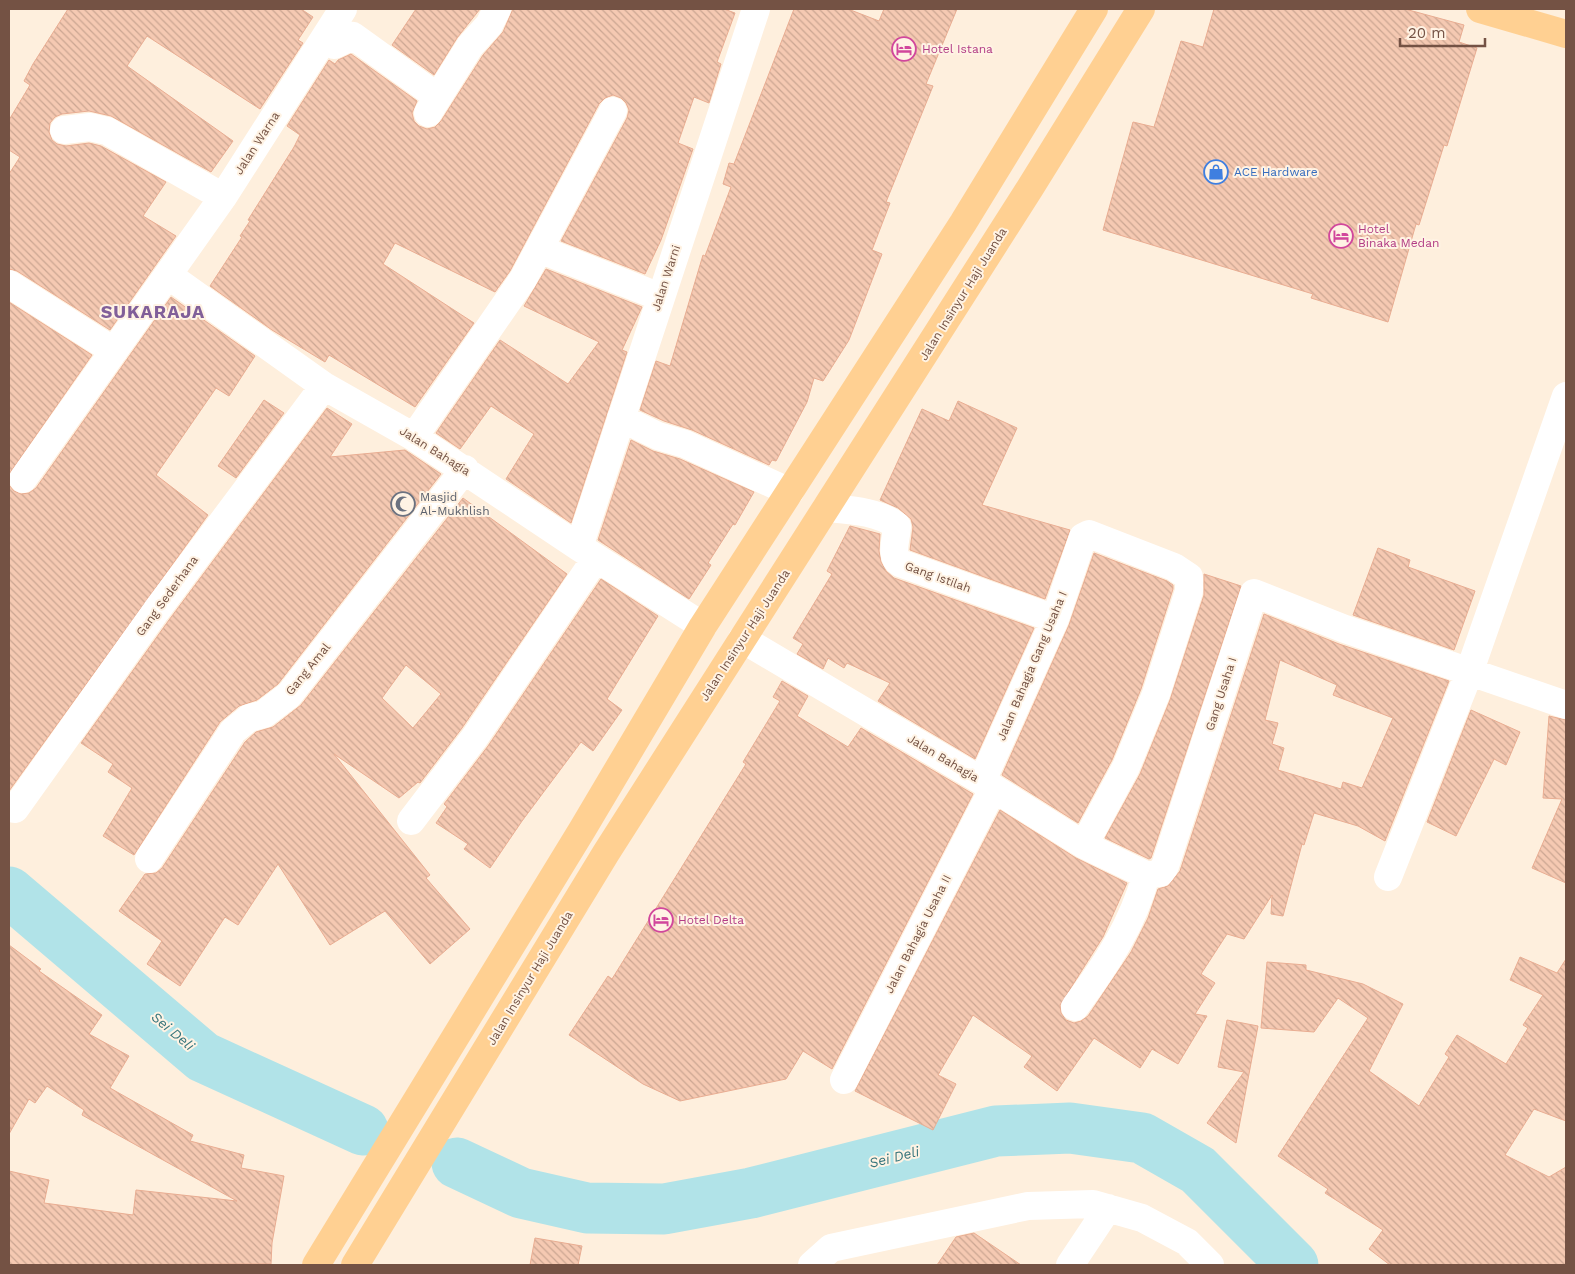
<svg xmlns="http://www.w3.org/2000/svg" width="1575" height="1274" font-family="'Work Sans',sans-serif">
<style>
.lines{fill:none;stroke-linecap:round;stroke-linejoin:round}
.river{stroke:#b1e3e8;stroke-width:51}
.building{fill:url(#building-back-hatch);stroke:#e9ad92;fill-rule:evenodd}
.minor{stroke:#fff;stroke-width:28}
.major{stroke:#ffd092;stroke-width:28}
.labels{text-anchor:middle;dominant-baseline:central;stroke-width:4;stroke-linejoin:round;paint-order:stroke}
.hotel-label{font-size:12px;fill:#b23c85;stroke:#fff3e4;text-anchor:start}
.street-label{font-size:12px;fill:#745244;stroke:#fff3e4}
.shop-label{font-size:12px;fill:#366cbe;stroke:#fff3e4;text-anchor:start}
.worship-label{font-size:12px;fill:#5b616d;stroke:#fff3e4;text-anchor:start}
.water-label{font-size:14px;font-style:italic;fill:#37757c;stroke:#fff3e4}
.district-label{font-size:18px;font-weight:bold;letter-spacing:1px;fill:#815f99;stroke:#fff3e4}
</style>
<defs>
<pattern id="building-back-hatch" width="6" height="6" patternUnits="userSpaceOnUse" patternTransform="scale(1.25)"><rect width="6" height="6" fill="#f5c9b2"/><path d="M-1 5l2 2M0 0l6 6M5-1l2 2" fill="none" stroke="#cba692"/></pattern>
</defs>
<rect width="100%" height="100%" fill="#feefdd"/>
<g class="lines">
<path class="river" d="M9,892L203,1057L363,1130
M457,1163L521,1193L587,1208L664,1209L751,1193L996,1131L1070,1128L1142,1138L1198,1170L1293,1265"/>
</g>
<path class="building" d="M68,9H301L313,17L298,40L303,43L260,109L147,36L127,66L233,141L211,172L111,116L89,111L62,114L55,117L50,123L49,132L52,140L57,144L66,146L89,143L101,146L166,182L143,216L176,236L110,330L17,271L9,269V174L20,157L9,150V120L30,85L24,81L33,64Z
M416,9H480L457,38L434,75L392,45Z
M513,9H724L735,13L717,62L721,64L709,103L694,97L678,143L693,149L661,240L645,274L561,241L627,118L629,110L626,103L621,98L613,95L605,98L599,104L510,271L495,292L395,243L383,264L474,323L415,407L329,355L325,362L272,330L210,286L242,237L240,236L250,221L248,220L294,147L300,135L287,126L329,60L335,64L338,60L351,54L417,101L412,113L414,121L419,126L427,129L435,127L441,121L483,55L503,32Z
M794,9H848L879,21L884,9H957L926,84L933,86L886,202L890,203L872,250L882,254L849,340L823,381L814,378L807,402L776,461L772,460L769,465L692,430L664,421L640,410L656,361L670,366L703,255L705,256L731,187L723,184L729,163L734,164Z
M1214,9H1405L1464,25L1459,42L1477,48L1447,146L1444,145L1419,225L1416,224L1388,322L1311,298L1313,294L1103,230L1133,122L1154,127L1181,41L1203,47Z
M546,269L642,307L622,350L627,352L571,523L506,479L534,434L491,406L460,449L436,433L500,340L568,384L599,342L524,306Z
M171,297L255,356L229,396L216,388L156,475L208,515L9,791V485L14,491L21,494L29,493L36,488Z
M9,302L92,355L9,474Z
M264,400L284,413L236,478L218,466Z
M958,401L1017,428L982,505L1070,530L1045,599L910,550L913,527L911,519L898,508L880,500L922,409L949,421Z
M327,408L352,424L330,457L405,450L441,474L278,684L257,700L239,706L220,722L134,855L103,836L132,788L108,772L113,764L81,743L169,620Z
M631,440L653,451L680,459L754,492L735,525L733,524L708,563L711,565L689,599L598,540Z
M463,498L567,574L462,728L420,783L418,782L399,798L334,754L430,875L426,878L470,929L430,964L385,911L330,945L278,864L238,925L225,917L180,986L147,964L162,941L119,911L145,874L156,873L162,868L245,742L256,732L273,727L301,705ZM406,665L441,694L413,728L382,698Z
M850,526L880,534L879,551L881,562L886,571L894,578L1034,628L975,759L878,701L890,683L847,663L844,668L828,658L823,669L797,654L803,644L793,638L832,574L827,571Z
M1378,548L1410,560L1408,567L1475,591L1454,650L1353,615Z
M1094,553L1167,581L1173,585V589L1141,689L1112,760L1078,823L1002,775L1069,625Z
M1204,574L1241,586L1151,858L1149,859L1105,838L1140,774L1170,700L1204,595Z
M601,579L658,616L607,699L622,710L593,751L581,742L522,821L490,868L464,849L468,844L436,823L447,807L444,804L488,746Z
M1264,614L1339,644L1449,681L1385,841L1358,826L1314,813L1304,845L1302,844L1283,916L1271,914L1272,895L1244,939L1227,934L1201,974L1215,983L1195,1014L1207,1016L1178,1064L1152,1049L1140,1068L1094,1038L1057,1091L1024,1067L1032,1056L973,1015L938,1075L956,1084L933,1130L855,1091L1000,810L1076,858L1127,883L1103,937L1060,1005L1061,1013L1066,1020L1074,1023L1081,1021L1088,1016L1131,952L1148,918L1158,889L1168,886L1180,871ZM1280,660L1337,685L1333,695L1393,718L1362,788L1343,782L1341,789L1278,770L1284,748L1272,744L1278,723L1265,720Z
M782,681L808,696L797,716L848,747L861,728L973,794L832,1069L803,1051L786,1079L680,1101L643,1084L569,1035L608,976L612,979L746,764L743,762L780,701L773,697Z
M1471,710L1520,732L1506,765L1494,759L1456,836L1427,822Z
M1549,716L1566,720V883L1532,868L1562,799L1543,798Z
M9,945L41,969L39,971L102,1015L89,1034L129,1056L110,1088L193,1135L190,1141L244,1155L241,1168L284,1176L272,1243L271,1264L9,1265V1171L49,1180L44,1203L133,1215L136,1190L237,1201L82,1115L84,1110L47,1086L35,1103L29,1099L9,1134Z
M1520,957L1557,973L1566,959V1121L1534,1109L1505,1155L1549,1177L1566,1167V1265H1390L1369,1249L1383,1230L1325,1193L1328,1189L1278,1156L1368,1018L1338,998L1314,1032L1261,1028L1267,962L1306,965V970L1363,984L1403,1004L1369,1071L1419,1106L1449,1057L1445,1054L1457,1035L1506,1064L1528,1028L1523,1025L1543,995L1510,980Z
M1227,1020L1258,1026L1236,1143L1207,1123L1244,1072L1218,1067Z
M974,1233L1021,1265H937L956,1237Z
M535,1238L582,1246L578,1265H530Z"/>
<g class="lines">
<path class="minor" d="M324,39L334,45L353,36L435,95L431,108
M428,113L470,46L489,25L497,9
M64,130L90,127L107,131L223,197
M539,249L660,297
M168,275L324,386L414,437L579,547L703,626
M9,284L114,351
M621,418L658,436L685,444L790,492
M414,437L523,279L613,111
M23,479L223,197L343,9
M826,508C849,510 879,511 897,526C897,537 889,556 900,563L1055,619
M579,547L756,9
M742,639L982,781L1084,845L1146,875L1160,873L1165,866L1254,593L1345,629L1566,705
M982,781L1055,619L1083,537L1089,534L1174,567L1189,577V591L1156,694L1126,767L1084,845
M15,809L156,611L324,386
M411,821L475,737L596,558
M149,859L233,731L249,718L264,714L289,695L465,469
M1388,877L1469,673L1566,396
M1075,1007C1105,966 1133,925 1146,875
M844,1080L993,789
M812,1265L831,1248L1028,1206L1093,1204L1142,1218L1187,1242L1210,1265
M1070,1265L1108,1208"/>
<path class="major" d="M1480,9L1566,34
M316,1265L582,830L703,626L963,223L1094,9
M355,1265L606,853L1030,188L1141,9"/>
</g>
<defs>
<g id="hotel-ring" transform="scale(1.25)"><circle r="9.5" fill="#fff3e4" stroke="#d1479c" stroke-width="1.5"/><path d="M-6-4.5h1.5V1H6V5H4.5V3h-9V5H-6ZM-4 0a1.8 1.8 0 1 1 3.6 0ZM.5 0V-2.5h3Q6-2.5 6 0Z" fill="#d1479c"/></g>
<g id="shop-ring" transform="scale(1.25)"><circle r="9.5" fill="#fff3e4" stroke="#3f7fe0" stroke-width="1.5"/><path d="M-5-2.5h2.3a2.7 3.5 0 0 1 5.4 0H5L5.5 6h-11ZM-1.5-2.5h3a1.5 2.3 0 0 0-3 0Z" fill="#3f7fe0"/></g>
<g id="mosque-ring" transform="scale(1.25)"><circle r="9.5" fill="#fff3e4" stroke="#6b7280" stroke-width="1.5"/><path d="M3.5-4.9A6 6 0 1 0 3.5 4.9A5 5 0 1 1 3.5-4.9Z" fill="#6b7280"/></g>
</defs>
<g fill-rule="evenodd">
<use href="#hotel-ring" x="904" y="49"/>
<use href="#shop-ring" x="1216" y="172"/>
<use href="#hotel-ring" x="1341" y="236"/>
<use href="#mosque-ring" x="403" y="504"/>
<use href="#hotel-ring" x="661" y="920"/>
</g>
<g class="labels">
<g class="hotel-label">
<text x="922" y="49">Hotel Istana</text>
<text x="1358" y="229">Hotel<tspan x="1358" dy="14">Binaka Medan</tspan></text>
<text x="678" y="920">Hotel Delta</text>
</g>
<g class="street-label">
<text transform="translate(257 143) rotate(-57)">Jalan Warna</text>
<text transform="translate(666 278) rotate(-72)">Jalan Warni</text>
<text transform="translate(963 294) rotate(-58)">Jalan Insinyur Haji Juanda</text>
<text transform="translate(435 451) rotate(32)">Jalan Bahagia</text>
<text transform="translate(938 577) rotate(20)">Gang Istilah</text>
<text transform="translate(167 596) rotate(-54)">Gang Sederhana</text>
<text transform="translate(745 635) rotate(-57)">Jalan Insinyur Haji Juanda</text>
<text transform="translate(1032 666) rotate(-67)">Jalan Bahagia Gang Usaha I</text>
<text transform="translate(308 669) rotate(-51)">Gang Amal</text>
<text transform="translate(1221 694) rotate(-72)">Gang Usaha I</text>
<text transform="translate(943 758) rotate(31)">Jalan Bahagia</text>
<text transform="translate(918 934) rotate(-63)">Jalan Bahagia Usaha II</text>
<text transform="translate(530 978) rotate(-59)">Jalan Insinyur Haji Juanda</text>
</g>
<g class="shop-label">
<text x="1234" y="172">ACE Hardware</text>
</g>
<g class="worship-label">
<text x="420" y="497">Masjid<tspan x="420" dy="14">Al-Mukhlish</tspan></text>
</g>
<g class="water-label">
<text transform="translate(173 1031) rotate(40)">Sei Deli</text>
<text transform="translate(894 1157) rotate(-14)">Sei Deli</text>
</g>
<g class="district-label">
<text x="153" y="311">SUKARAJA</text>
</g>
</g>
<rect width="1575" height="1274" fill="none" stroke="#745244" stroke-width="20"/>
<path d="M1400 38v8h85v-8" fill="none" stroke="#745244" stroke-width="2.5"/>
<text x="1408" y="38" font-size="15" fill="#745244" stroke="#fff3e4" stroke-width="4" paint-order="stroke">20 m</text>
</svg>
